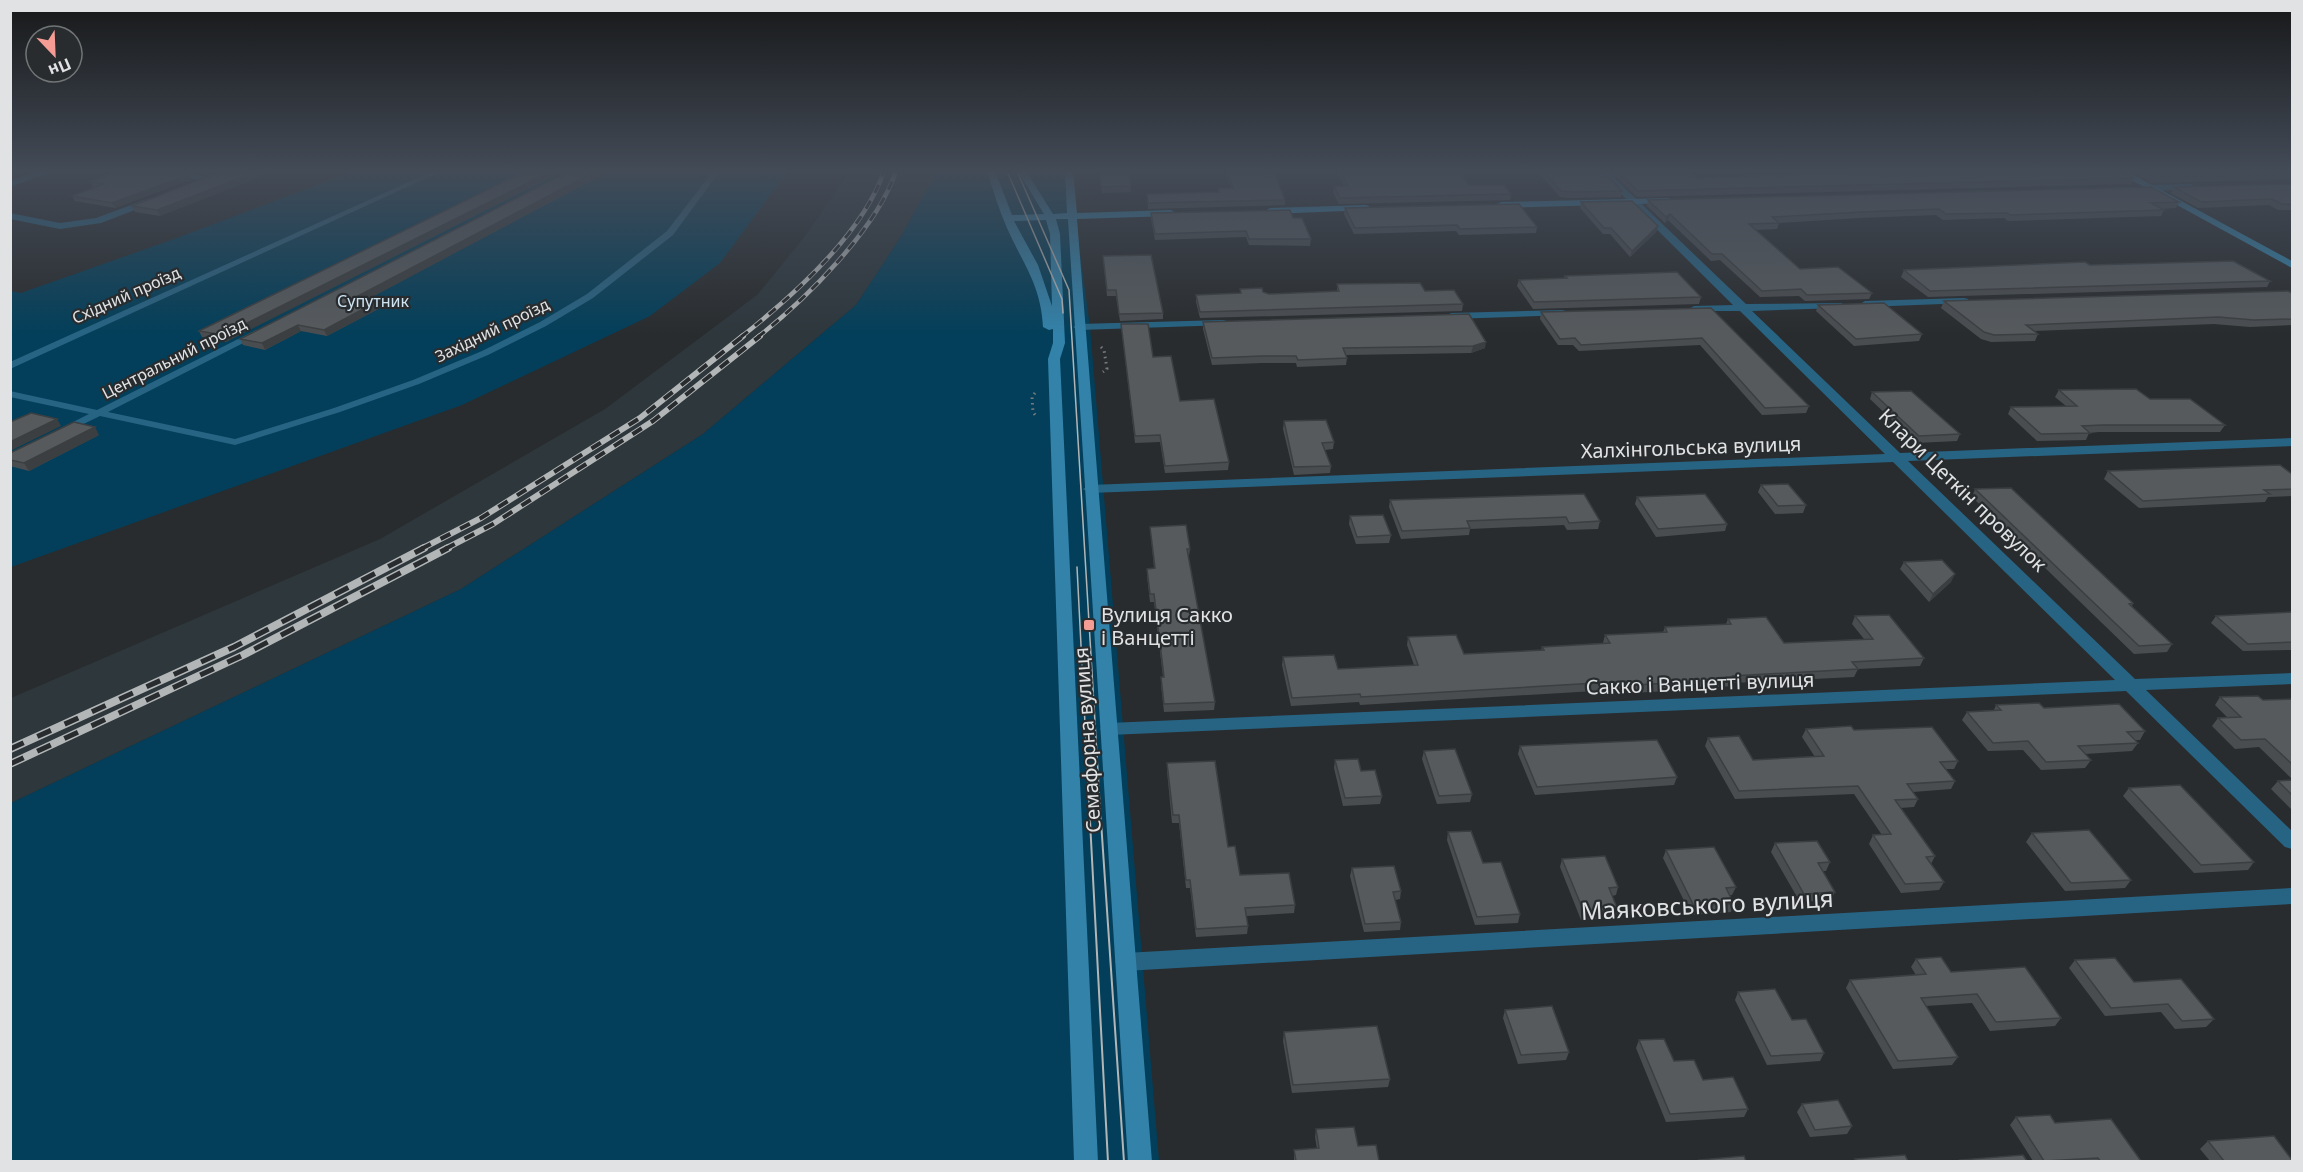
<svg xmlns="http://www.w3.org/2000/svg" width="2303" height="1172" font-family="'Noto Sans',sans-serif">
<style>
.built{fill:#2d373c}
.green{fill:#033f5a}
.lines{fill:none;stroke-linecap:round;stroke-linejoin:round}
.path{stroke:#787b7c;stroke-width:3;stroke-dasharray:1.5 4;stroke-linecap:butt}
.lane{fill:#276484;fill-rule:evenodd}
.street{fill:#276484;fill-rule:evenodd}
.secondary{fill:#3382aa;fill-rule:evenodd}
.tram-far1{stroke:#b3b6b7;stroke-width:1.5}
.tram{stroke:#b3b6b7;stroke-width:2}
.rail-far2-casing{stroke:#b3b6b7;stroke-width:4.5}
.rail-far1-casing{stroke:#b3b6b7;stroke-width:6}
.rail-casing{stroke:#b3b6b7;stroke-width:8}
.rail-far2{stroke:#292c2e;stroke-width:3;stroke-dasharray:9;stroke-linecap:butt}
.rail-far1{stroke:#292c2e;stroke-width:4;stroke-dasharray:11;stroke-linecap:butt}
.rail{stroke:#292c2e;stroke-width:5;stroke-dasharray:15;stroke-linecap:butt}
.wall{fill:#4a4d50}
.shaded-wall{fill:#3c3f41}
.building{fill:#565a5d;stroke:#3c3f41;stroke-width:1.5}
.poi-dot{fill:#f59c95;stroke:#292c2e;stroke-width:2}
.labels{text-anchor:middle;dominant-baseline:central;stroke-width:4.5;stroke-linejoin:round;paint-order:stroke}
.far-street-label{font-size:16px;fill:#e0e2e3;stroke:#292c2e}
.far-park-label{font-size:16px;fill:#cfe5f3;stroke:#292c2e}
.street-label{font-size:20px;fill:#e0e2e3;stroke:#292c2e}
.poi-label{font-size:20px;fill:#e0e2e3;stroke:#292c2e;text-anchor:start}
.near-street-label{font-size:24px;fill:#e0e2e3;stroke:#292c2e}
</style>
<rect width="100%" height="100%" fill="#292c2e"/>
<path class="built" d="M850,171H937L900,238L856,305L703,434L461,589L11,803V698L380,539L605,409L757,295L806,235Z"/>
<path class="green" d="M354,171H788L720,263L650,316L462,405L11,567L10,291L21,293L174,239Z
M937,171H1069L1090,327L1159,1161L11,1162V803L461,589L703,434L856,305L900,238Z"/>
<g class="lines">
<path class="path" d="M1101,347L1104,350L1107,369L1103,372
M1035,393L1032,397L1033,412L1036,416"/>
<path class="lane" d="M433,171H442L10,369V362Z
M713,171H720L673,235L593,298L546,326L488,355L419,384L340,412L235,445L100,416L65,433L61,432V428L89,414L10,397V391L97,410L256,330L260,333L259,335L108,412L235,439L334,408L413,380L482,351L540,322L587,294L667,231Z"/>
<path class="street" d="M39,171H52L10,187V181Z
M160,171H179L213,179L209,182Z
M1598,171H1607L1746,304L1842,303L1843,305L1838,308L1752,311L1900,453L2292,438V446L1908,461L2135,679L2292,673V684L2146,690L2292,831V849L2285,847L2126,691L1109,735L1103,733L1100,729L1103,725L1109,723L2115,680L1893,462L1090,493L1083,489L1090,485L1885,454L1740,311H1690L1689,309L1694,306L1733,305Z
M2192,184L2196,187L2195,189L2150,191L2146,188L2150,185Z
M150,198L153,199V203L101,223L60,229L10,219V213L60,223L96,218Z
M1964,298L1968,299V303L1865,307L1860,304L1865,301Z
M1562,310L1566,311V315L1451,319L1446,316L1451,313Z
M1223,320L1227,321V325L1079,330L1073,327L1079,324Z
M2292,888V904L1125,971L1118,968L1115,962L1118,956L1125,953Z"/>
<path class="secondary" d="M987,171H995L1012,215L1044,214L1018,171H1026L1053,214L1067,213L1065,171H1073L1077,213L1171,210L1176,213L1171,216L1077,219L1152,1162H1128L1068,219H1056L1060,234L1065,343L1060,359L1098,1162H1074L1048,359L1053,343V329L1049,330L1043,327C1041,285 1023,264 1007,228C999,210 993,190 987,171ZM1046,220L1050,234L1052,306L1038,265L1014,221Z
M2115,171H2126L2292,261V268Z
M1669,198L1674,201L1672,203L1501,208L1496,205L1501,202Z
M1366,205L1369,206V210L1270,214L1265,211L1270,208Z"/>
<path class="tram-far1" d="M1007,171L1062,299L1063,313
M1017,171L1069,290L1101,822
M1077,567L1090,822"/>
<path class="tram" d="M1090,821L1108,1162
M1101,821L1124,1162"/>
<g class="rail-far2-casing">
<path id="rail-far2" d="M741,337C793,296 863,234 884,171
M758,337C806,299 877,229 896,171"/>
</g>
<g class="rail-far1-casing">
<path id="rail-far1" d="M421,549L481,518L640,418L743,336
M445,549L493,524L653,421L760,336"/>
</g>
<g class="rail-casing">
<path id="rail" d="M10,749L234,647L424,548
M10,764L243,655L448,548"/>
</g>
<use href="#rail-far2" class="rail-far2"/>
<use href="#rail-far1" class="rail-far1"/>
<use href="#rail" class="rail"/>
</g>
<path class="wall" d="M183,171H215L208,174Z
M222,171L160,216L135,212L132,206Z
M526,171L226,342L202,337L199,331Z
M609,171L369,298L380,300L382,307L327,336L301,331L265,350L243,345L240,339Z
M1099,171H1129L1131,192L1102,193Z
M1225,171H1274L1285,200V205L1148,209L1147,194L1218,192V188H1231Z
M1336,171H1459L1469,185L1511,194L1510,200L1339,204L1333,192L1334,186H1344Z
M1537,171H1602L1622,191L1621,197L1571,198L1560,197Z
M1610,171H1690L1697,178L1837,173L1835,171H2123L2134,178L2131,184L1637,197Z
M2131,171H2292V179L2152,183Z
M188,175L190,180L115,208L75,201L72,196L94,187H93L90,181Z
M2292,184V210H2278L2269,205L2198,208L2171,193L2174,187Z
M1648,200L2179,202L2176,208L2161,209L2164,210L2161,216L2008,221L2004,218L1943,220L1936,215L1859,218L1779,223L1777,229L1756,230L1800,269L1872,293L1869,299L1805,301L1799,296L1760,297L1720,260L1711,261L1668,220L1665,223L1647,206Z
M1581,202L1658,226L1656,232L1630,257L1610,234H1603L1580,208Z
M1345,208L1537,227L1536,233L1459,235L1456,231L1354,234L1344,214Z
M1151,213L1293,218L1311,239L1310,246L1249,245L1246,237L1155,240L1151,219Z
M1103,256L1163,313V319L1120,321L1116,296H1107Z
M2090,265L2270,281L2267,287L1928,297L1901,277L1904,270Z
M1565,276L1701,297L1699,304L1533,309L1517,286L1519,280L1564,278Z
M1337,284L1425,291L1463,304L1462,311L1200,318L1196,302V295L1240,294V289L1269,294L1337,291Z
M2292,293V325L2250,327L2214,324L2034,331L2038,334L2035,341L1991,342L1981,339L1941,308L1944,301Z
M1818,305L1922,334L1919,341L1854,346L1816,311Z
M1711,308L1809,406L1806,413L1762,415L1700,345L1579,351L1573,345H1558L1540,319L1541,312Z
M1469,314L1485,348L1471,353L1346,355L1347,358L1346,365L1297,367L1296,363H1262L1212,365L1203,329V322Z
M1121,324L1153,357L1180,401L1229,462L1228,470L1165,473L1160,442L1135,443Z
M2059,390L2150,399L2225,425L2220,432H2099L2089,433L2086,440L2037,441L2008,414L2011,407L2066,406L2055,397Z
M1872,392L1960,434L1957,441L1916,443L1870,399Z
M1284,421L1334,442L1333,449L1325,450L1331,466L1330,473L1294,475L1283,429Z
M99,435L29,471L10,466V453Z
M2108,471L2292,474V496L2268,497L2265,502L2139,508L2104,479Z
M1761,485L1806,505L1803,513L1775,514L1758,492Z
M1975,489L2133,603L2132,606L2172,644L2167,652L2134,654L1972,497Z
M1584,494L1600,521L1598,529L1567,530L1564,525L1470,529L1469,535L1401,539L1389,507L1390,500Z
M1637,497L1727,524L1725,531L1656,537L1635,504Z
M1350,516L1391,535L1389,543L1356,544L1349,524Z
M1150,527L1190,549L1189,556H1188L1215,702L1214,710L1164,712L1161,685V677H1163L1154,602H1150L1147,576V569L1154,568Z
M1904,562L1951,582L1929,602L1900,569Z
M2292,612V650L2243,651L2211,623L2216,616Z
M1855,616L1924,658L1920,666L1858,669L1854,677L1733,683L1732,686L1670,691L1630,693L1628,689L1360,705L1359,702L1291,706L1282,665L1283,657L1338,669L1414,665L1407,645L1408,637L1464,654L1541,650L1542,647L1603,643L1605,635L1663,632L1665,627L1726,624L1728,619L1784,643L1864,639L1852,624Z
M2220,697L2263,700L2292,699V779L2259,747L2235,749L2212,726L2218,718H2228L2215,705Z
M1996,705L2044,708L2145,731L2140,740H2135L2138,743L2132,751L2085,754L2091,760L2085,768L2041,770L2023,750L1988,751L1962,720L1967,712L1994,710Z
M1806,729L1854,730L1958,761L1954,769H1946L1955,781L1951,789L1913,792L1918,799L1914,807L1900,808L1935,856L1931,864L1944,882L1939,890L1901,893L1869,844L1873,835H1882L1854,794L1735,799L1705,746L1708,738L1753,760L1815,757L1802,737Z
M1520,746L1677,777L1674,785L1535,795L1518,754Z
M1424,751L1472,794L1470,802L1437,804L1422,759Z
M1335,760L1361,771L1382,796L1380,804L1343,806L1334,768Z
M1167,763L1228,847L1240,875L1295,905L1294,913L1246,916L1248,926L1247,934L1196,937L1190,888H1186L1179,823H1172L1167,771Z
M2292,780V810L2271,789L2278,781Z
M2129,788L2254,862L2248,870L2194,873L2123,796Z
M1448,832L1483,863L1520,914L1518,923L1475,925L1447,840Z
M2032,833L2131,880L2125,888L2065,891L2026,842Z
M1775,843L1830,862L1826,871H1823L1835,892L1831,900L1800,902L1771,852Z
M1666,850L1736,887L1732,895H1730L1734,904L1731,912L1691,915L1663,858Z
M1562,859L1618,887L1616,895L1612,896L1618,910L1615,918L1581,920L1560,867Z
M1352,868L1401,891L1400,899L1395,900L1401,922L1400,930L1364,932L1350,876Z
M1916,959L1951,972L2061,1018L2055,1026L1990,1031L1972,1003L1926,1006L1958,1057L1952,1065L1893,1069L1846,988L1850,980L1916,975L1911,967Z
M2075,960L2134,982L2214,1019L2206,1027L2175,1029L2161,1012L2105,1016L2069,968Z
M1738,992L1792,1020L1824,1053L1820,1061L1767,1065L1735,1000Z
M1505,1010L1569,1052L1566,1060L1518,1064L1503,1018Z
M1284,1032L1390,1079L1388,1087L1292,1093L1283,1041Z
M1639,1040L1703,1080L1748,1109L1744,1117L1666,1122L1636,1048Z
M1802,1104L1852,1126L1847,1134L1810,1137L1797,1112Z
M2016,1117L2055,1123L2141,1161H2033L2010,1125Z
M1316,1129L1358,1146L1379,1161H1294V1150L1317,1149L1315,1137Z
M2208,1141L2292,1161H2210L2200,1149Z"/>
<path class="shaded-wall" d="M259,171H276L160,216L157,210Z
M551,171H564L226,342L223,335Z
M596,171H609L361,303L358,296Z
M188,175L190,180L115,208L112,203Z
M1670,214L1668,220L1665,223L1666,217Z
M1658,226L1656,232L1630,257L1632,251Z
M380,300L382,307L327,336L324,330Z
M298,325L301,331L265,350L262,343Z
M1486,342L1485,348L1471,353L1473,346Z
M57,419L61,426L10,451V442Z
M95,427L99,435L29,471L24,463Z
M1955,574L1951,582L1929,602L1933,594Z"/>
<path class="building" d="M118,171H172L188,175L112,203L72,196L104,184L90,181Z
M222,171H259L157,210L132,206Z
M526,171H551L223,335L199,331Z
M570,171H596L358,296L380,300L324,330L298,325L262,343L240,339Z
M1100,171H1129L1131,186L1101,187Z
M1227,171H1274L1285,200L1148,203L1147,194L1219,192L1218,188H1233Z
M1340,171H1459L1469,185H1504L1511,194L1340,198L1334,186H1348Z
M1543,171H1602L1622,191L1573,192L1561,191Z
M1618,171H1690L1697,178L1846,172L1845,171H2123L2134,178L1638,191Z
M2144,171H2292V174L2155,177Z
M2292,184V204H2282L2272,199L2201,202L2174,187Z
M2151,187L2179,202L2151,203L2164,210L2010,215L2007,213L1946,214L1939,209L1861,212L1772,217L1779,223L1749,224L1800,269L1838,267L1872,293L1807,295L1801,289L1762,291L1722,254H1712L1670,214L1666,217L1648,200Z
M1632,201L1658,226L1632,251L1611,228H1604L1581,202Z
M1519,204L1537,227L1460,229L1457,225L1355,228L1345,208Z
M1290,210L1293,218H1302L1311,239H1249L1246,231L1155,234L1151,213Z
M1151,255L1163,313L1119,314L1116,290H1107L1103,256Z
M2233,261L2270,281L1930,291L1904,270L2085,262L2090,265Z
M1677,272L1701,297L1534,302L1519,280L1567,278L1565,276Z
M1420,283L1425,291L1454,290L1463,304L1200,312L1196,295L1241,293L1240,289L1262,288L1263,292L1269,294L1339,291L1337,284Z
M2288,291L2292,293V319L2254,320L2218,317L2026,325L2038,334L1994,335L1984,332L1944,301Z
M1884,303L1922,334L1856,339L1818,305Z
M1711,308L1809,406L1765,408L1702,338L1581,345L1575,338L1560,339L1541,312Z
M1469,314L1486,342L1473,346L1343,348L1347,358L1298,360L1296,356H1262L1212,358L1203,322Z
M1121,324H1148L1153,357L1171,356L1180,401L1214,399L1229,462L1165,466L1160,435L1135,436Z
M2136,389L2150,399H2190L2225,425H2103L2082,426L2090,433L2041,434L2011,407L2077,406L2059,390Z
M1911,391L1960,434L1919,436L1872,392Z
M31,413L57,419L10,442V422Z
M1326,420L1334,442L1322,443L1331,466L1294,467L1284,421Z
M74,422L95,427L24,463L10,460V453Z
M2280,465L2292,474V489L2264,490L2270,494L2143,501L2108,471Z
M1788,484L1806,505L1778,506L1761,485Z
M2011,488L2133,603L2129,604L2172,644L2139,646L1975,489Z
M1584,494L1600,521L1569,523L1566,517L1467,521L1470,528L1402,531L1390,500Z
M1705,494L1727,524L1658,529L1637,497Z
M1383,515L1391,535L1357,537L1350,516Z
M1186,525L1190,549H1187L1215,702L1164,704L1161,677H1164L1154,594H1150L1147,569L1155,568L1150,527Z
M1942,560L1955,574L1933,594L1904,562Z
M2292,612V642L2248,644L2216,616Z
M1889,615L1924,658L1852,662L1858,669L1733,676L1735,678L1672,683L1633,685L1630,681L1361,697L1360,694L1292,698L1283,657L1334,655L1338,669L1418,665L1408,637L1456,635L1464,654L1544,650L1542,647L1610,643L1605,635L1667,632L1665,627L1731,624L1728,619L1766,617L1784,643L1873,639L1855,616Z
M2258,696L2263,700L2292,699V764L2265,739L2241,740L2218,718L2241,717L2220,697Z
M2039,703L2044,708L2119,704L2145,731L2127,732L2138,743L2078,746L2091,760L2046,762L2028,741L1993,743L1967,712L2001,710L1996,705Z
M1851,726L1854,730L1932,727L1958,761L1940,762L1955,781L1907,784L1918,799L1895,800L1935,856L1926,857L1944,882L1905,884L1873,835L1891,834L1858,786L1739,791L1708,738L1739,736L1753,760L1824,756L1806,729Z
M1657,740L1677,777L1537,787L1520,746Z
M1455,749L1472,794L1439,796L1424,751Z
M1358,759L1361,771L1375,770L1382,796L1345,798L1335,760Z
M1215,761L1228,847L1235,846L1240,875L1289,873L1295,905L1245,908L1248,926L1196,929L1190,880H1186L1179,815H1173L1167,763Z
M2292,780V795L2278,781Z
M2180,785L2254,862L2201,865L2129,788Z
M2089,830L2131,880L2071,883L2032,833Z
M1471,831L1483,863L1501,862L1520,914L1477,917L1448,832Z
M1817,841L1830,862L1818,863L1835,892L1804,894L1775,843Z
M1714,847L1736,887L1726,888L1734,904L1694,906L1666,850Z
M1605,856L1618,887L1609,888L1618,910L1584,912L1562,859Z
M1394,866L1401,891L1393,892L1401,922L1365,924L1352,868Z
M1941,957L1951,972L2025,967L2061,1018L1996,1022L1977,994L1921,998L1958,1057L1898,1061L1850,980L1926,974L1916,959Z
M2115,958L2134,982L2181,979L2214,1019L2182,1021L2168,1004L2111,1008L2075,960Z
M1775,989L1792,1020L1806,1019L1824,1053L1771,1056L1738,992Z
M1552,1006L1569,1052L1521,1055L1505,1010Z
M1377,1026L1390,1079L1293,1085L1284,1032Z
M1664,1039L1674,1061L1694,1060L1703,1080L1733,1077L1748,1109L1670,1114L1639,1040Z
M1838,1100L1852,1126L1815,1130L1802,1104Z
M2050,1115L2055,1123L2111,1119L2141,1161H2100L2098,1158L2044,1161L2016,1117Z
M1354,1127L1358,1146L1376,1145L1379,1161H1296L1294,1150L1319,1148L1316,1129Z
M2274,1136L2292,1160V1161H2224L2208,1141Z
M1905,1155L1908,1161H1857L1855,1159Z
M2023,1155L2027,1161H1961L1960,1160Z
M1744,1156L1746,1161H1700L1699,1160Z"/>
<linearGradient id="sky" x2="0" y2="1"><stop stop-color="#171819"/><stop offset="0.51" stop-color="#434b57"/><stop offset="1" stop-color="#434b57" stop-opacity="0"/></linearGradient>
<rect width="2303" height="335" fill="url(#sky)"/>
<rect class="poi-dot" x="1083" y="619" width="12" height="12" rx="3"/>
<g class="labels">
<g class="far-street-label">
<text transform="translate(126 295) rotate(-24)">Східний проїзд</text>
<text transform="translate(492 330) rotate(-26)">Західний проїзд</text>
<text transform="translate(174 358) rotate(-27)">Центральний проїзд</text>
</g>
<g class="far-park-label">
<text x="373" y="301">Супутник</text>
</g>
<g class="street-label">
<text transform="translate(1691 447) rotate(-2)">Халхінгольська вулиця</text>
<text transform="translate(1963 490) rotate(44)">Клари Цеткін провулок</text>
<text transform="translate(1700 683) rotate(-2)">Сакко і Ванцетті вулиця</text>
<text transform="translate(1087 740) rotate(-94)">Семафорна вулиця</text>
</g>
<g class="poi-label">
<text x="1101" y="614">Вулиця Сакко<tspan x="1101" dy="23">і Ванцетті</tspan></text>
</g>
<g class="near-street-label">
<text transform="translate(1707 904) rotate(-3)">Маяковського вулиця</text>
</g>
</g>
<rect width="2303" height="1172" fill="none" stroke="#e0e2e3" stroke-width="24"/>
<g transform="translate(54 54) rotate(157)"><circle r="28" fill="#292c2e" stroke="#727576" stroke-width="1.5"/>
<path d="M0-4.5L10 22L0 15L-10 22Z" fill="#f59c95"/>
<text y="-9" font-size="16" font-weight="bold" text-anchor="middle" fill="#e0e2e3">Пн</text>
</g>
</svg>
